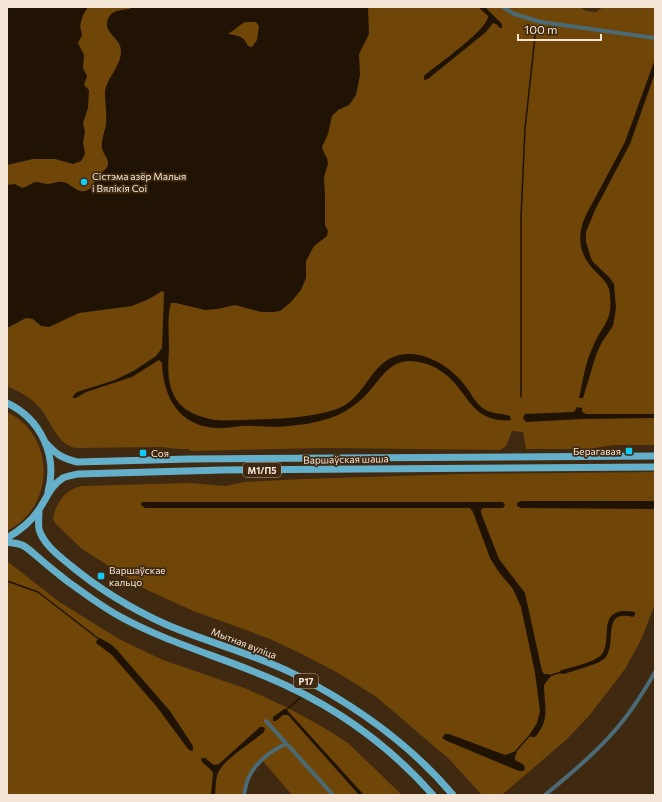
<svg xmlns="http://www.w3.org/2000/svg" width="662" height="802" font-family="Commissioner,sans-serif">
<style>
.green{fill:#704508}
.water{fill:#211303;fill-rule:evenodd}
.lines{fill:none;stroke-linecap:round;stroke-linejoin:round}
.stream{stroke:#211303;stroke-width:1.5}
.minor{stroke:#4a6a76;stroke-width:4}
.trunk{stroke:#64b0ca;stroke-width:7}
.poi-dot{fill:#10cafa;stroke:#3f2911;stroke-width:1.5}
.labels{text-anchor:middle;dominant-baseline:central;stroke-width:3.5;stroke-linejoin:round;paint-order:stroke}
.shield{fill:#3f2911;stroke:#bead9c;stroke-width:1}
.shield-label{font-size:9px;font-weight:bold;fill:#f4e5d7}
.poi-label{font-size:10px;fill:#f4e5d7;stroke:#3f2911;text-anchor:start}
.street-label{font-size:10px;fill:#f4e5d7;stroke:#3f2911}
</style>
<rect width="100%" height="100%" fill="#3f2911"/>
<path class="green" d="M7,7H580L586,11L596,12L603,7L641,8L655,7V445H613L589,449H526L523,432L512,431L506,446L500,450L326,448L190,451L189,449H179L160,447L76,448C56,445 51,419 38,406C30,397 18,391 7,386Z
M7,412C56,436 56,506 7,531Z
M655,472V604L641,640L625,669L589,716L567,739L502,795H482L448,758L375,696L338,673L302,654L270,639L191,610L145,589L82,549L55,523L53,518C56,502 66,489 82,486L189,483L226,486L244,482L303,479L461,474Z
M7,561L58,601L119,639L163,660L247,689L286,707L323,727L348,743L402,795H292L262,760L249,778L244,795H7Z"/>
<path class="water" d="M7,7H88L83,15L80,26L82,35L78,43L84,55L83,68L87,76L84,85L89,90L88,108L83,123L85,132L83,142L85,154L81,161L73,164L55,159H33L7,165Z
M134,7H368L369,34L359,54L360,75L356,95L349,105L338,110L332,116L328,134L322,147L324,153L327,158L328,164L324,177L325,196V225L328,231L327,236L314,246L306,261V278L301,290L291,302L280,311L274,312H261L235,305L217,309L205,310L176,303H171C167,315 169,335 169,348C168,367 166,387 179,403C187,413 202,417 214,420C223,421 232,420 241,420C273,419 306,419 337,409C370,397 370,352 412,354C434,356 454,370 467,388C472,395 476,404 484,409C491,414 501,413 510,416L511,420C507,421 503,420 499,420C470,416 466,390 445,374C435,366 422,361 409,361C386,362 378,384 363,398C356,404 347,411 338,415C320,423 296,426 276,427C268,427 260,426 252,426C240,425 228,429 216,428C179,426 163,397 162,363L159,360L132,377L86,392L76,398H73V396L77,392L115,380L135,370L156,356L162,348L164,294V292L162,291L149,299L132,306L79,313L49,327L41,326L33,319L26,318L7,328V185L15,184L22,188C27,187 31,183 36,182C40,182 44,184 48,184C53,184 58,181 63,182C73,184 77,195 88,190C94,187 94,181 98,176C101,172 105,171 107,167C111,160 103,155 102,148C101,140 105,131 106,124C107,114 105,103 105,93C106,78 121,67 121,51C121,37 102,33 108,19C113,7 125,12 134,7ZM245,22H256L259,26L257,40L252,47L248,46C243,35 238,36 229,34V33C235,30 239,25 245,22Z
M478,7H485L502,24V28H500L496,24L493,23L486,32L428,79L424,80V76C436,66 489,29 488,16Z
M655,59V73L630,144L595,210L586,232V242L591,258L593,262L609,277L614,284L616,308L613,326L602,342L596,355L583,398H579C582,385 584,371 588,359C591,351 594,343 598,336C607,321 612,316 610,296C610,285 603,279 595,271C579,255 576,236 586,215L625,142Z
M577,407L582,408V412L586,414H655V418L581,419L526,422L523,418L525,414L573,412L575,411Z
M521,501H655V509L521,508L517,506V503Z
M144,502H503L505,505L503,508H483L481,510V513L499,559L525,593L542,671L544,674H549L551,676L544,685C544,706 551,719 535,737H531L530,734L537,723L540,711L535,673L521,607L513,589L498,571L490,558L473,512L470,508H145L141,505V503Z
M626,611L635,612V615L633,617C600,609 618,643 605,658C598,665 575,670 564,674H561L560,671L562,670C572,667 596,662 602,654C613,640 597,611 626,611Z
M100,638L112,645L117,650L170,711L193,746V750L191,751L188,749L157,707L112,655L96,643L97,640Z
M284,709H286L364,795H359L288,715H283L276,721H273V717Z
M260,727H263L265,728L264,732C252,742 223,760 218,773C215,780 216,788 215,795H211L213,773L210,769L202,762L201,758H205L214,765L219,764Z
M445,734H449L505,755L516,751L517,753L515,756V760L524,765L525,769L523,771H519L447,741L442,738Z"/>
<g class="lines">
<path class="stream" d="M521,397V217L525,128L536,28
M7,581L38,592L100,640
M549,676L561,672
M286,710L300,698
M516,751L531,734"/>
<path class="minor" d="M503,7L514,14L541,22L655,38
M266,721L333,795
M244,795C245,790 246,784 248,779C254,764 271,750 286,744
M545,795C567,777 590,758 609,737C627,718 642,695 655,672"/>
<path class="trunk" d="M7,403C41,419 58,456 48,492
M45,442C56,454 61,458 77,462L190,459L655,456
M39,511C39,517 38,523 39,529C43,544 59,556 70,565C99,589 132,609 165,624C209,643 255,654 298,676C356,706 411,745 453,795
M7,538C19,531 30,523 38,511C46,500 50,486 63,478C67,476 73,475 78,474L222,470L655,467
M7,542C12,543 17,543 22,545C28,548 33,553 39,558C48,566 57,573 67,581C84,593 101,606 119,616C166,642 218,656 267,677C332,704 387,743 433,795"/>
</g>
<g class="poi-dot">
<circle cx="84" cy="182" r="4"/>
<rect x="625" y="447" width="8" height="8" rx="2"/>
<rect x="139" y="449" width="8" height="8" rx="2"/>
<rect x="97" y="572" width="8" height="8" rx="2"/>
</g>
<g class="labels">
<g class="shield">
<rect x="243" y="463" width="38" height="14" rx="3"/>
<rect x="294" y="674" width="24" height="14" rx="3"/>
</g>
<g class="shield-label">
<text x="262" y="470">М1/П5</text>
<text x="306" y="681">Р17</text>
</g>
<g class="poi-label">
<text x="92" y="176">Сістэма азёр Малыя<tspan x="92" dy="12">і Вялікія Соі</tspan></text>
<text x="621" y="451" text-anchor="end">Берагавая</text>
<text x="151" y="453">Соя</text>
<text x="109" y="570">Варшаўскае<tspan x="109" dy="12">кальцо</tspan></text>
</g>
<g class="street-label">
<text transform="translate(346 459) rotate(-1)">Варшаўская шаша</text>
<text transform="translate(244 643) rotate(21)">Мытная вуліца</text>
</g>
</g>
<rect width="662" height="802" fill="none" stroke="#f4e5d7" stroke-width="16"/>
<path d="M518 34v6h83v-6" fill="none" stroke="#f4e5d7" stroke-width="2"/>
<text x="524" y="34" font-size="12" fill="#f4e5d7" stroke="#3f2911" stroke-width="3" paint-order="stroke">100 m</text>
</svg>
